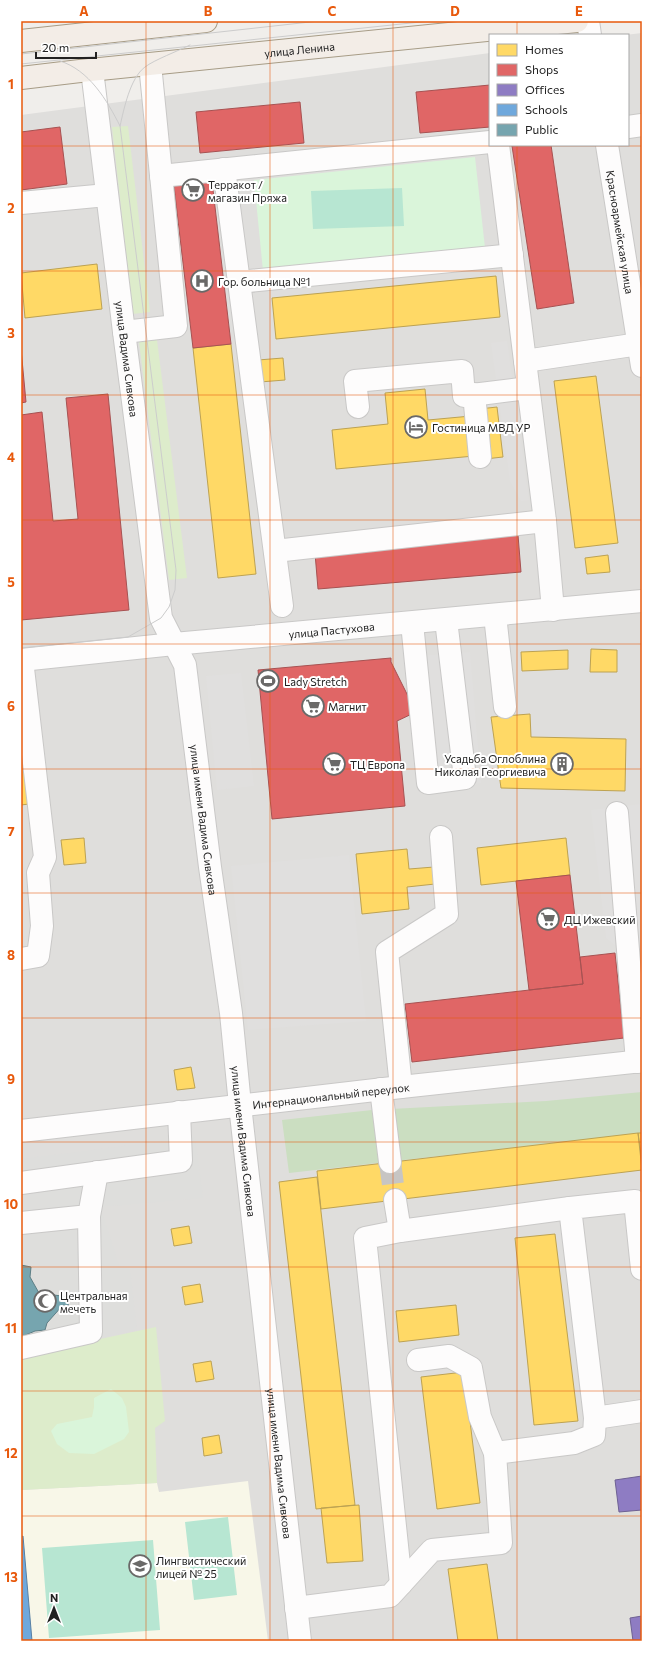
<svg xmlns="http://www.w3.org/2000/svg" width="663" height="1662" font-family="Commissioner,sans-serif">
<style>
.residential{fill:#dfdedc}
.education{fill:#f8f7e8}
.religious{fill:#dededc}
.grass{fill:#ddeccb}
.forest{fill:#cbdec1}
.park{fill:#daf5da}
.pitch{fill:#b7e6d2}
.parking{fill:#e0dfde}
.homes{fill:#ffd966;stroke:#bda252}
.shops{fill:#e06666;stroke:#a75252}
.offices{fill:#8e7cc3;stroke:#6e6193}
.schools{fill:#6fa8dc;stroke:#5880a4}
.public{fill:#76a5af;stroke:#5d7e85}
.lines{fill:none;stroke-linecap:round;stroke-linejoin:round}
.minor-tunnel{stroke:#c7c5c3;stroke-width:22;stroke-dasharray:22 11;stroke-linecap:butt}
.minor-casing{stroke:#c9c8c7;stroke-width:24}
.major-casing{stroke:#a79c86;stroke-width:24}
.minor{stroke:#fdfcfc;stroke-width:22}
.major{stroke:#f3ede7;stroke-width:22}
.tram{stroke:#ccc;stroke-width:1}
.grid{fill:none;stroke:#e8590c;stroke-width:1;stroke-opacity:0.55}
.labels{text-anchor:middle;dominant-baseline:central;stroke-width:4;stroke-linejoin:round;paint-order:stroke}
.street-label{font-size:11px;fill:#222;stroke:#fff}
.poi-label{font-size:11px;fill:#222;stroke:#fff;text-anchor:start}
.neatline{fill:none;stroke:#e8590c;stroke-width:1.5}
.grid-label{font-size:13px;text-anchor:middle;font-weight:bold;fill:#e8590c}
</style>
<rect width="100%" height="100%" fill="#f0eeeb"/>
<path class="residential" d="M642,33V1641H21V115L490,53V145H628V35H625Z"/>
<path class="education" d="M248,1481L268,1641H21V1490L157,1483L159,1492Z"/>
<path class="religious" d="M195,1137L203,1198L100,1207L119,1265L130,1269L137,1330L21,1356V1159Z"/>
<path class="grass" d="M128,126L150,312L133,314L112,127Z
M157,340L187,578L169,580L139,342Z
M156,1327L165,1421L155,1428L157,1483L21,1490V1356Z"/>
<path class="forest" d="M642,1092V1133L289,1173L282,1120L372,1110L546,1101Z"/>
<path class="park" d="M475,157L485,248L263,271L254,180Z
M111,1389L122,1398L126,1407L129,1432L124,1439L94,1454L69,1453L57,1444L51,1431L57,1424L92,1417L94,1407V1398Z"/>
<path class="pitch" d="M402,188L404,226L313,229L311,191Z
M228,1517L237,1595L194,1600L185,1522Z
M153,1540L160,1630L49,1638L42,1548Z"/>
<path class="parking" d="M507,341L529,500L521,501L510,481L491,343Z
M470,652L481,783L432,788L420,656Z
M241,673L254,786L217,790L206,676Z
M641,804L642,966L629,967L622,966L616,946L606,938L591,810Z
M349,855L366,1021L248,1030L231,866Z"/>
<path class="homes" d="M97,264L102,309L25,318L21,273Z
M496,276L500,317L276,339L272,298Z
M231,344L256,574L218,578L193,348Z
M283,358L285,380L260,382L258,360Z
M596,376L618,543L575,548L554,381Z
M425,389L428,420L471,416L474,456L336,469L332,430L388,424L385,393Z
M497,407L503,457L485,459L479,409Z
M608,555L610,572L587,574L585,558Z
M591,649L617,650V672H590Z
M568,650V669L522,671L521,652Z
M530,714L531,737L626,739L625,791L501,788L491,717Z
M21,730L29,804L21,805Z
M84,838L86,863L64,865L61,840Z
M566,838L570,875L481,885L477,848Z
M407,849L409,869L434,867L435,884L407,887L409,909L362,914L356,854Z
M191,1067L195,1088L177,1090L174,1070Z
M638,1133H642V1162Z
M638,1133L642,1170L321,1209L317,1171Z
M317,1177L355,1505L316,1509L279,1182Z
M189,1226L192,1243L174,1246L171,1229Z
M555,1234L578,1421L534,1425L515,1238Z
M200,1284L203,1302L185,1305L182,1287Z
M456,1305L459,1335L399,1342L396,1311Z
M211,1361L214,1379L196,1382L193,1364Z
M464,1372L480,1503L437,1509L421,1377Z
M219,1435L222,1453L204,1456L202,1438Z
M359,1505L363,1561L327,1563L321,1508Z
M487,1564L498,1641H458L448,1569Z"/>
<path class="shops" d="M490,85V127L420,133L416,92Z
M300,102L304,143L200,153L196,112Z
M60,127L67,184L21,190V132Z
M520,145H551L574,303L537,309L512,146Z
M212,181L231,344L193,348L174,186Z
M21,349L26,402L21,403Z
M108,394L129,610L21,620V415L42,412L53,521L78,519L66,398Z
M518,535L521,572L318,589L315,553Z
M391,658V662L416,712L397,721L405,806L272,819L258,670Z
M570,875L583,984L529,990L516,881Z
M615,953L624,1038L412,1062L405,1004L583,984L580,957Z"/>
<path class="offices" d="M642,1476V1510L619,1512L615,1480Z
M642,1616V1641H633L630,1618Z"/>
<path class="schools" d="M23,1536L32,1641H21V1537Z"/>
<path class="public" d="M21,1265L31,1267L30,1277L39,1293L69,1297L68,1306L63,1305L47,1323L45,1330L35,1331L21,1337Z"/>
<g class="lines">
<path class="minor-tunnel" d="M390,1162L395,1200"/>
<g class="minor-casing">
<g id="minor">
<path d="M588,21L590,35"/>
<path id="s1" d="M92,70L124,332L161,618L185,665L210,867L231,1013L240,1105L300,1641"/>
<path d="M628,127L642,125"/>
<path d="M498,145L545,521L553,610"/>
<path id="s2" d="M607,145L642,366"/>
<path d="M224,169L282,606"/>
<path d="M161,176L490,142"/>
<path d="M21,203L107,195"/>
<path d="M239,282L512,255"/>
<path d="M124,332L176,326L150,64"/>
<path d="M525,361L639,344"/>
<path d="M474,394L480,457"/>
<path d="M358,407L355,381L462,371L464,396L528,388"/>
<path d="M275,551L545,521"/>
<path d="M495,615L505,707"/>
<path d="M412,623L428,783L465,778L446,620"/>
<path id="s3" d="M21,660L174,644L642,601"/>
<path d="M617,813L637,1062"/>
<path d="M21,959L38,956L42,926L38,873L45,857L22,660"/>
<path d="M401,1087L387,952L447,914L441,837"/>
<path d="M381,1089L390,1162"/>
<path id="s4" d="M21,1131L401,1087L642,1061"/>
<path d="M21,1183L181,1161L179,1112"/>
<path d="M395,1200L400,1231"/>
<path d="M21,1223L89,1216L97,1172"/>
<path d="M21,1348L91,1332L89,1216"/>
<path d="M418,1360L449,1356L471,1368L480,1417L495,1453"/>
<path d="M595,1418L642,1411"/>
<path d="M401,1584L365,1238L400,1231L570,1208"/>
<path d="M296,1608L390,1596L432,1550L501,1543L495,1453L574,1443L594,1435L595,1418L570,1208L635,1201L642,1269"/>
</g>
</g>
<g class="major-casing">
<g id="major">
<path d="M21,41L206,21"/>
<path id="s5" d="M21,78L80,71L577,21"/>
</g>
</g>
<use href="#minor" class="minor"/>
<use href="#major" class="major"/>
<path class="tram" d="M21,54L319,21
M60,61C89,70 107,100 120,126
M21,64L430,21
M21,648L128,637L161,618L169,607L175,590L176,570L120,126C124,109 130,78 145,67C154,60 178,51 190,45"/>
</g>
<path class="grid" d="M146,21V1641M270,21V1641M393,21V1641M517,21V35M517,145V1641M21,146H642M21,271H642M21,395H642M21,520H642M21,644H642M21,769H642M21,893H642M21,1018H642M21,1142H642M21,1267H642M21,1391H642M21,1516H642"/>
<defs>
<g id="supermarket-ring" transform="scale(1.15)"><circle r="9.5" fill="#fff" stroke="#6a6968" stroke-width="1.5"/><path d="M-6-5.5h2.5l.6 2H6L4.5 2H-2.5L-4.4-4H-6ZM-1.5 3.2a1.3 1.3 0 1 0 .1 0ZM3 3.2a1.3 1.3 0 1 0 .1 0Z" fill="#6a6968"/></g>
<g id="hospital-ring" transform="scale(1.15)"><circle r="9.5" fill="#fff" stroke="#6a6968" stroke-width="1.5"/><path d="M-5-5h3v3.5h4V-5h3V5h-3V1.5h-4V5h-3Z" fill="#6a6968"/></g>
<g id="hotel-ring" transform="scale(1.15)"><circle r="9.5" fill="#fff" stroke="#6a6968" stroke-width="1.5"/><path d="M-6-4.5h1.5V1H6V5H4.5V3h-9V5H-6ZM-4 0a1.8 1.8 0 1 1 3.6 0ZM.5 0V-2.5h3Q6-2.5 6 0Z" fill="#6a6968"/></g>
<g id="stadium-ring" transform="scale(1.15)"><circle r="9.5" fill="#fff" stroke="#6a6968" stroke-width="1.5"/><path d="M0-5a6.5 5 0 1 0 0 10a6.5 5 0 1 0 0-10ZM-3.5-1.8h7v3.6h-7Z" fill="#6a6968"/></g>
<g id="building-ring" transform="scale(1.15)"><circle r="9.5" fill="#fff" stroke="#6a6968" stroke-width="1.5"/><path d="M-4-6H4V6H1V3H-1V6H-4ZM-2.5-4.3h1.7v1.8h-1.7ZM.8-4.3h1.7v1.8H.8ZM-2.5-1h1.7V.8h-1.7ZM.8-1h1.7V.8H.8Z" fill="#6a6968"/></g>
<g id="mosque-ring" transform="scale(1.15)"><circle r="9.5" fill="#fff" stroke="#6a6968" stroke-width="1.5"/><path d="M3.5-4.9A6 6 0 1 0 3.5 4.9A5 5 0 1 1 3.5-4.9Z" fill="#6a6968"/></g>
<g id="school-ring" transform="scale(1.15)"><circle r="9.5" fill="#fff" stroke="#6a6968" stroke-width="1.5"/><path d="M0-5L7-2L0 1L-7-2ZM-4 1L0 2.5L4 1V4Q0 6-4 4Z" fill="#6a6968"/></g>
</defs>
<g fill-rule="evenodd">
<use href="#supermarket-ring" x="193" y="190"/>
<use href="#hospital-ring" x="202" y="281"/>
<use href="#hotel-ring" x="416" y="427"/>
<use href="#stadium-ring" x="268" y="681"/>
<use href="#supermarket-ring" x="313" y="706"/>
<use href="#supermarket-ring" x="334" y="764"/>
<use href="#building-ring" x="562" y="764"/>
<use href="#supermarket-ring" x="548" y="919"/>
<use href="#mosque-ring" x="45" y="1301"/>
<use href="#school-ring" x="140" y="1566"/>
</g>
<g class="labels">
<g class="street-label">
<text stroke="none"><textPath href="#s5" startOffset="280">улица Ленина</textPath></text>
<text stroke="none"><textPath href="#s2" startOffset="88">Красноармейская улица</textPath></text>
<text stroke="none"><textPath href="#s1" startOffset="291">улица Вадима Сивкова</textPath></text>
<text stroke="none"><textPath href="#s3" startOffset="312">улица Пастухова</textPath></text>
<text stroke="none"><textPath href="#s1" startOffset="761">улица имени Вадима Сивкова</textPath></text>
<text stroke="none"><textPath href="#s4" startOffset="312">Интернациональный переулок</textPath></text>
<text stroke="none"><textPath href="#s1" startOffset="1085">улица имени Вадима Сивкова</textPath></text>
<text stroke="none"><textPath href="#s1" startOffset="1409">улица имени Вадима Сивкова</textPath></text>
</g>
<g class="poi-label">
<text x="208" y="184">Терракот /<tspan x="208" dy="13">магазин Пряжа</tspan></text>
<text x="218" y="281">Гор. больница №1</text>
<text x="432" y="427">Гостиница МВД УР</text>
<text x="284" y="681">Lady Stretch</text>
<text x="328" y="706">Магнит</text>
<text x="546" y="758" text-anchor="end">Усадьба Оглоблина<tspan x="546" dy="13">Николая Георгиевича</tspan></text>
<text x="350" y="764">ТЦ Европа</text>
<text x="564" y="919">ДЦ Ижевский</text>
<text x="60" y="1295">Центральная<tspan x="60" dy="13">мечеть</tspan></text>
<text x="156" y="1560">Лингвистический<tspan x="156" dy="13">лицей № 25</tspan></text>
</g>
</g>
<rect width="663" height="1662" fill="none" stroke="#ffffff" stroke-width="44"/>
<rect x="489" y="34" width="140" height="112" fill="#ffffff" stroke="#a7a7a7"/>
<rect x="497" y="44" width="20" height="12" fill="#ffd966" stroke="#a7a7a7"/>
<text x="525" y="54" font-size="12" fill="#222222">Homes</text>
<rect x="497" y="64" width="20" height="12" fill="#e06666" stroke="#a7a7a7"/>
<text x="525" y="74" font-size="12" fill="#222222">Shops</text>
<rect x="497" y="84" width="20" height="12" fill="#8e7cc3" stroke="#a7a7a7"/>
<text x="525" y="94" font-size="12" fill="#222222">Offices</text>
<rect x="497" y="104" width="20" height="12" fill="#6fa8dc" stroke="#a7a7a7"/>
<text x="525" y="114" font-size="12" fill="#222222">Schools</text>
<rect x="497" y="124" width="20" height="12" fill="#76a5af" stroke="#a7a7a7"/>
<text x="525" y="134" font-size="12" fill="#222222">Public</text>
<g transform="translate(54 1608)" stroke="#ffffff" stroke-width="3" paint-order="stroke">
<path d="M0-3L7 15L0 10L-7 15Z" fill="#222222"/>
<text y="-6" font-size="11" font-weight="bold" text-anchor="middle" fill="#222222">N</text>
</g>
<path d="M36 52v6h60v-6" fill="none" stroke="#222222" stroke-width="2"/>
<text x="42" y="52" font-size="12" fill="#222222" stroke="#ffffff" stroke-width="3" paint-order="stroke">20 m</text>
<rect x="22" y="22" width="619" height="1618" class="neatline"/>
<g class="grid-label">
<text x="84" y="16">A</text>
<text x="208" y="16">B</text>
<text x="332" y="16">C</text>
<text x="455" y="16">D</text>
<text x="579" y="16">E</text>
<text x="11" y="89">1</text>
<text x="11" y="213">2</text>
<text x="11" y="338">3</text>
<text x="11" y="462">4</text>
<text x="11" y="587">5</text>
<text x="11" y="711">6</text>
<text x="11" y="836">7</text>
<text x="11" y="960">8</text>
<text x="11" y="1084">9</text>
<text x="11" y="1209">10</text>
<text x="11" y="1333">11</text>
<text x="11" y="1458">12</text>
<text x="11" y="1582">13</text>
</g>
</svg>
